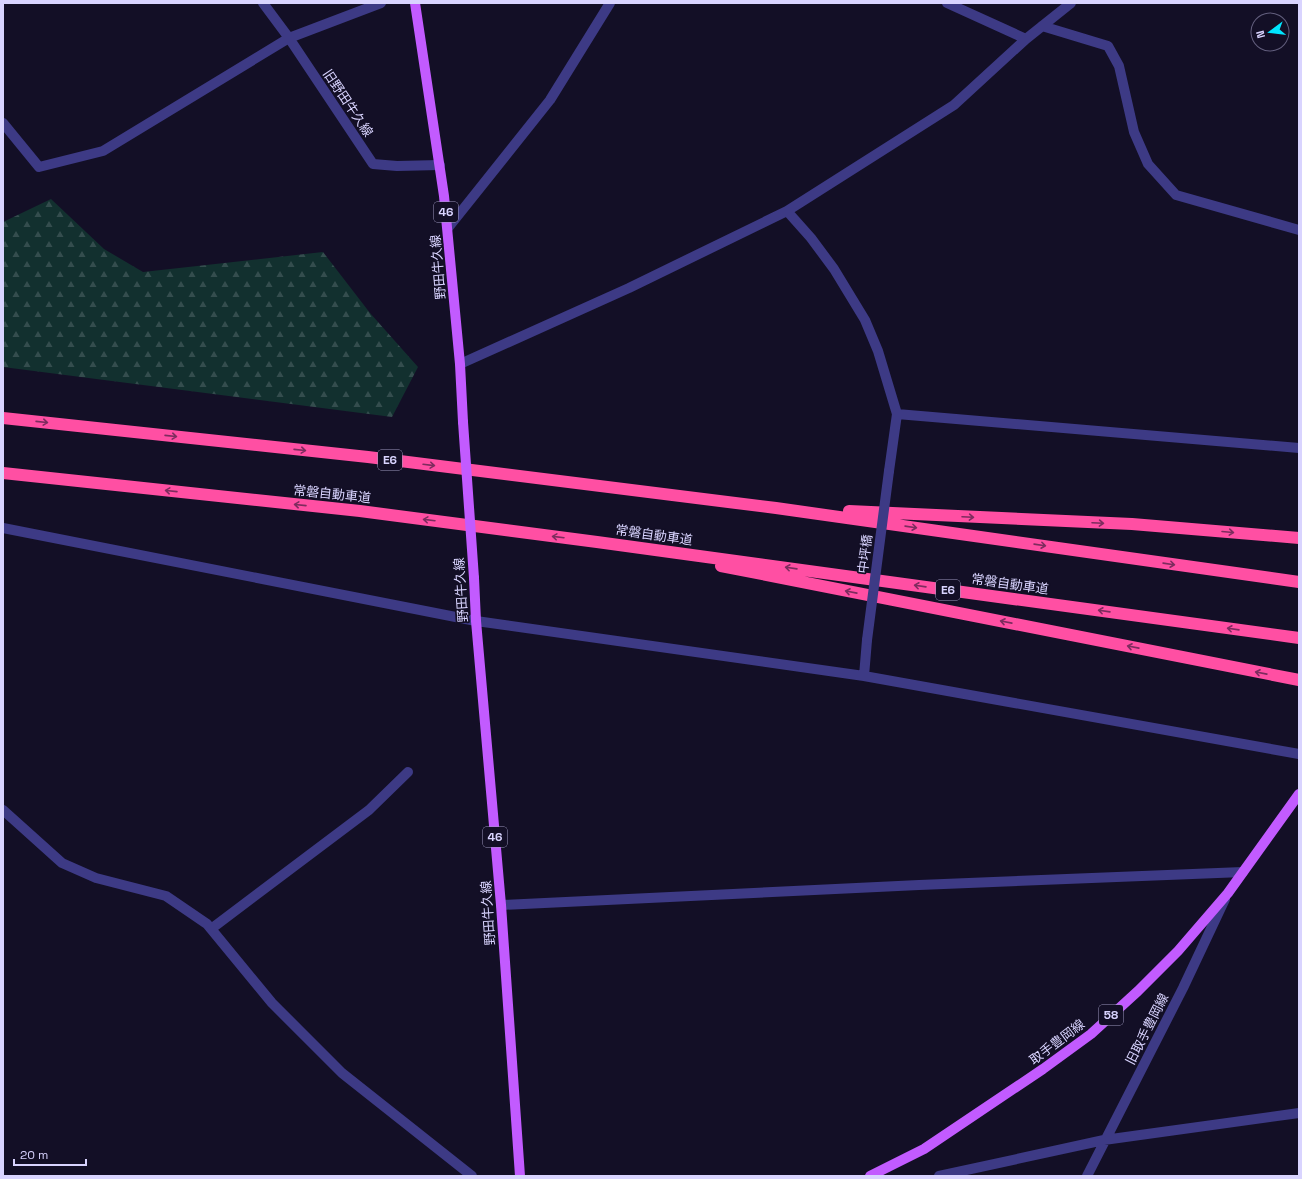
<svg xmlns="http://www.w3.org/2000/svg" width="1302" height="1179" font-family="'Space Grotesk','Noto Sans JP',sans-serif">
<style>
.forest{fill:url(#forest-firs)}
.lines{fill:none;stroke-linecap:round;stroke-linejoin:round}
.minor{stroke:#3d3a85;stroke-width:10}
.major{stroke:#c25bff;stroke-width:10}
.highway{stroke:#ff4fa3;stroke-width:12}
.minor-bridge{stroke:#3d3a85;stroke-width:10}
.major-bridge{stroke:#c25bff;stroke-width:10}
.oneway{stroke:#7d2c5e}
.labels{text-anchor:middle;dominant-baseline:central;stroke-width:3.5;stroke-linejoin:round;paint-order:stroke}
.shield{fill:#130f26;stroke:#9e99be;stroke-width:1}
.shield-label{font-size:12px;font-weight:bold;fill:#d9d4ff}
.street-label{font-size:13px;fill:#d9d4ff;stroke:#130f26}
</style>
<defs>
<pattern id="forest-firs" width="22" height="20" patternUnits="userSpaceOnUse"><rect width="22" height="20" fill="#12302f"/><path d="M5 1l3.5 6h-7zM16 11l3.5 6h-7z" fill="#344d4e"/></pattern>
</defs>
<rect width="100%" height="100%" fill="#130f26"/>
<path class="forest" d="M51,199L104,249L143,272L323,252L370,313L418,367L392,417L3,367V222Z"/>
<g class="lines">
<path class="minor" d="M263,3L289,38L373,164L397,166L440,165
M947,3L1026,39L1071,3
M1042,26L1108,46L1119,66L1134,132L1148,164L1176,195L1299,230
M3,123L39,167L103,151L289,38L381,3
M787,211L954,105L1026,39
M448,228L550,100L610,3
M460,364L629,288L787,211L811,238L834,269L865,320L878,351L897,414L1299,448
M889,471L897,414
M3,528L476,621L864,676L1299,754
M864,676L867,640
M3,810L62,863L96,878L166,896L207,924L272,1003L342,1073L472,1176
M501,905L919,885L1243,872
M211,929L369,810L408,772
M939,1176L1104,1140L1299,1113
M1087,1176L1183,988L1225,899"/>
<path class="major" d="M415,3L444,196L460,364L463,422
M474,578L476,621L501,905L520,1176
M870,1176L924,1149L1043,1069L1091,1034L1138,991L1178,951L1228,893L1299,794"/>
<path class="highway" d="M3,418L368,457L776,508L1299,582
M3,473L360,511L597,542L1299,638
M849,511L1132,524L1299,538
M721,566L1299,680"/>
<path class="minor-bridge" d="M867,640L889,471"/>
<path class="major-bridge" d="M463,422L474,578"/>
</g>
<defs><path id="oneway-shaft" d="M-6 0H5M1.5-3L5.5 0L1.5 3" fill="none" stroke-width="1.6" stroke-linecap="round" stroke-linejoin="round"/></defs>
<g class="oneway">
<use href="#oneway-shaft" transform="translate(42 422) rotate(6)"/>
<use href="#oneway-shaft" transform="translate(171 436) rotate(6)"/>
<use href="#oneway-shaft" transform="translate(300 450) rotate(6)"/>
<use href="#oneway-shaft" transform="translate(429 465) rotate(7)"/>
<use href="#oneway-shaft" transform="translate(171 491) rotate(-174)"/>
<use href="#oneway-shaft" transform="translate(300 505) rotate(-174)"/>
<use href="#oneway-shaft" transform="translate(968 517) rotate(3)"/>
<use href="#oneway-shaft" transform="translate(429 520) rotate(-173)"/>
<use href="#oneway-shaft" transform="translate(1098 523) rotate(3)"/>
<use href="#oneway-shaft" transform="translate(911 527) rotate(8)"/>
<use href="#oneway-shaft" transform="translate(1228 532) rotate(5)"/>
<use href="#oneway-shaft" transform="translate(558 537) rotate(-173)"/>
<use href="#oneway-shaft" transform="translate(1040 545) rotate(8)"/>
<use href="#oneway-shaft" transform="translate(1169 564) rotate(8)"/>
<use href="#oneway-shaft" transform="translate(791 568) rotate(-172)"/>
<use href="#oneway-shaft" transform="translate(920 586) rotate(-172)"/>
<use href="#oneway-shaft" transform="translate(851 592) rotate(-169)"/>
<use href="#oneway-shaft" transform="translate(1104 611) rotate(-172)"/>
<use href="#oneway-shaft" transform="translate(1006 622) rotate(-169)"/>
<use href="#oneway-shaft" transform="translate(1233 629) rotate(-172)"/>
<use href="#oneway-shaft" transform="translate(1133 647) rotate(-169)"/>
<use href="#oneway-shaft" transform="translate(1261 673) rotate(-169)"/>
</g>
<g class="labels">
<g class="shield">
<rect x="434" y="202" width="24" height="20" rx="3"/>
<rect x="378" y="450" width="24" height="20" rx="3"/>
<rect x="936" y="580" width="24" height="20" rx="3"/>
<rect x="483" y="827" width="24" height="20" rx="3"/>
<rect x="1099" y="1005" width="24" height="20" rx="3"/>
</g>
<g class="shield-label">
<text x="446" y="212">46</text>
<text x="390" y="460">E6</text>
<text x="948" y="590">E6</text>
<text x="495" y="837">46</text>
<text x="1111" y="1015">58</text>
</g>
<g class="street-label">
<text transform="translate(348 103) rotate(56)">旧野田牛久線</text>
<text transform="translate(438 267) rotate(-95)">野田牛久線</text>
<text transform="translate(332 494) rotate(6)">常磐自動車道</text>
<text transform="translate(654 535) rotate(8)">常磐自動車道</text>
<text transform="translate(865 554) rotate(-83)">中坪橋</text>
<text transform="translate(1010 584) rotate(8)">常磐自動車道</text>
<text transform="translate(461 590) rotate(-94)">野田牛久線</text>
<text transform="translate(488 913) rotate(-94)">野田牛久線</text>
<text transform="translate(1147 1029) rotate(-63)">旧取手豊岡線</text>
<text transform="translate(1057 1042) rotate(-37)">取手豊岡線</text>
</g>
</g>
<rect width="1302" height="1179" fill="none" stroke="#d9d4ff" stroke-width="8"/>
<g transform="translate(1270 32) rotate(255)"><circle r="19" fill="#130f26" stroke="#625e7d"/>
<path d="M0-3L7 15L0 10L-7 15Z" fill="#00e5ff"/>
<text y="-6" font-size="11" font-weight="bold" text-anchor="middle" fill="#d9d4ff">N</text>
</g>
<path d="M14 1159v6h72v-6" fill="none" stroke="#d9d4ff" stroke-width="2"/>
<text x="20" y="1159" font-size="12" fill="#d9d4ff" stroke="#130f26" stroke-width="3" paint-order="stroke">20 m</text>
</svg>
